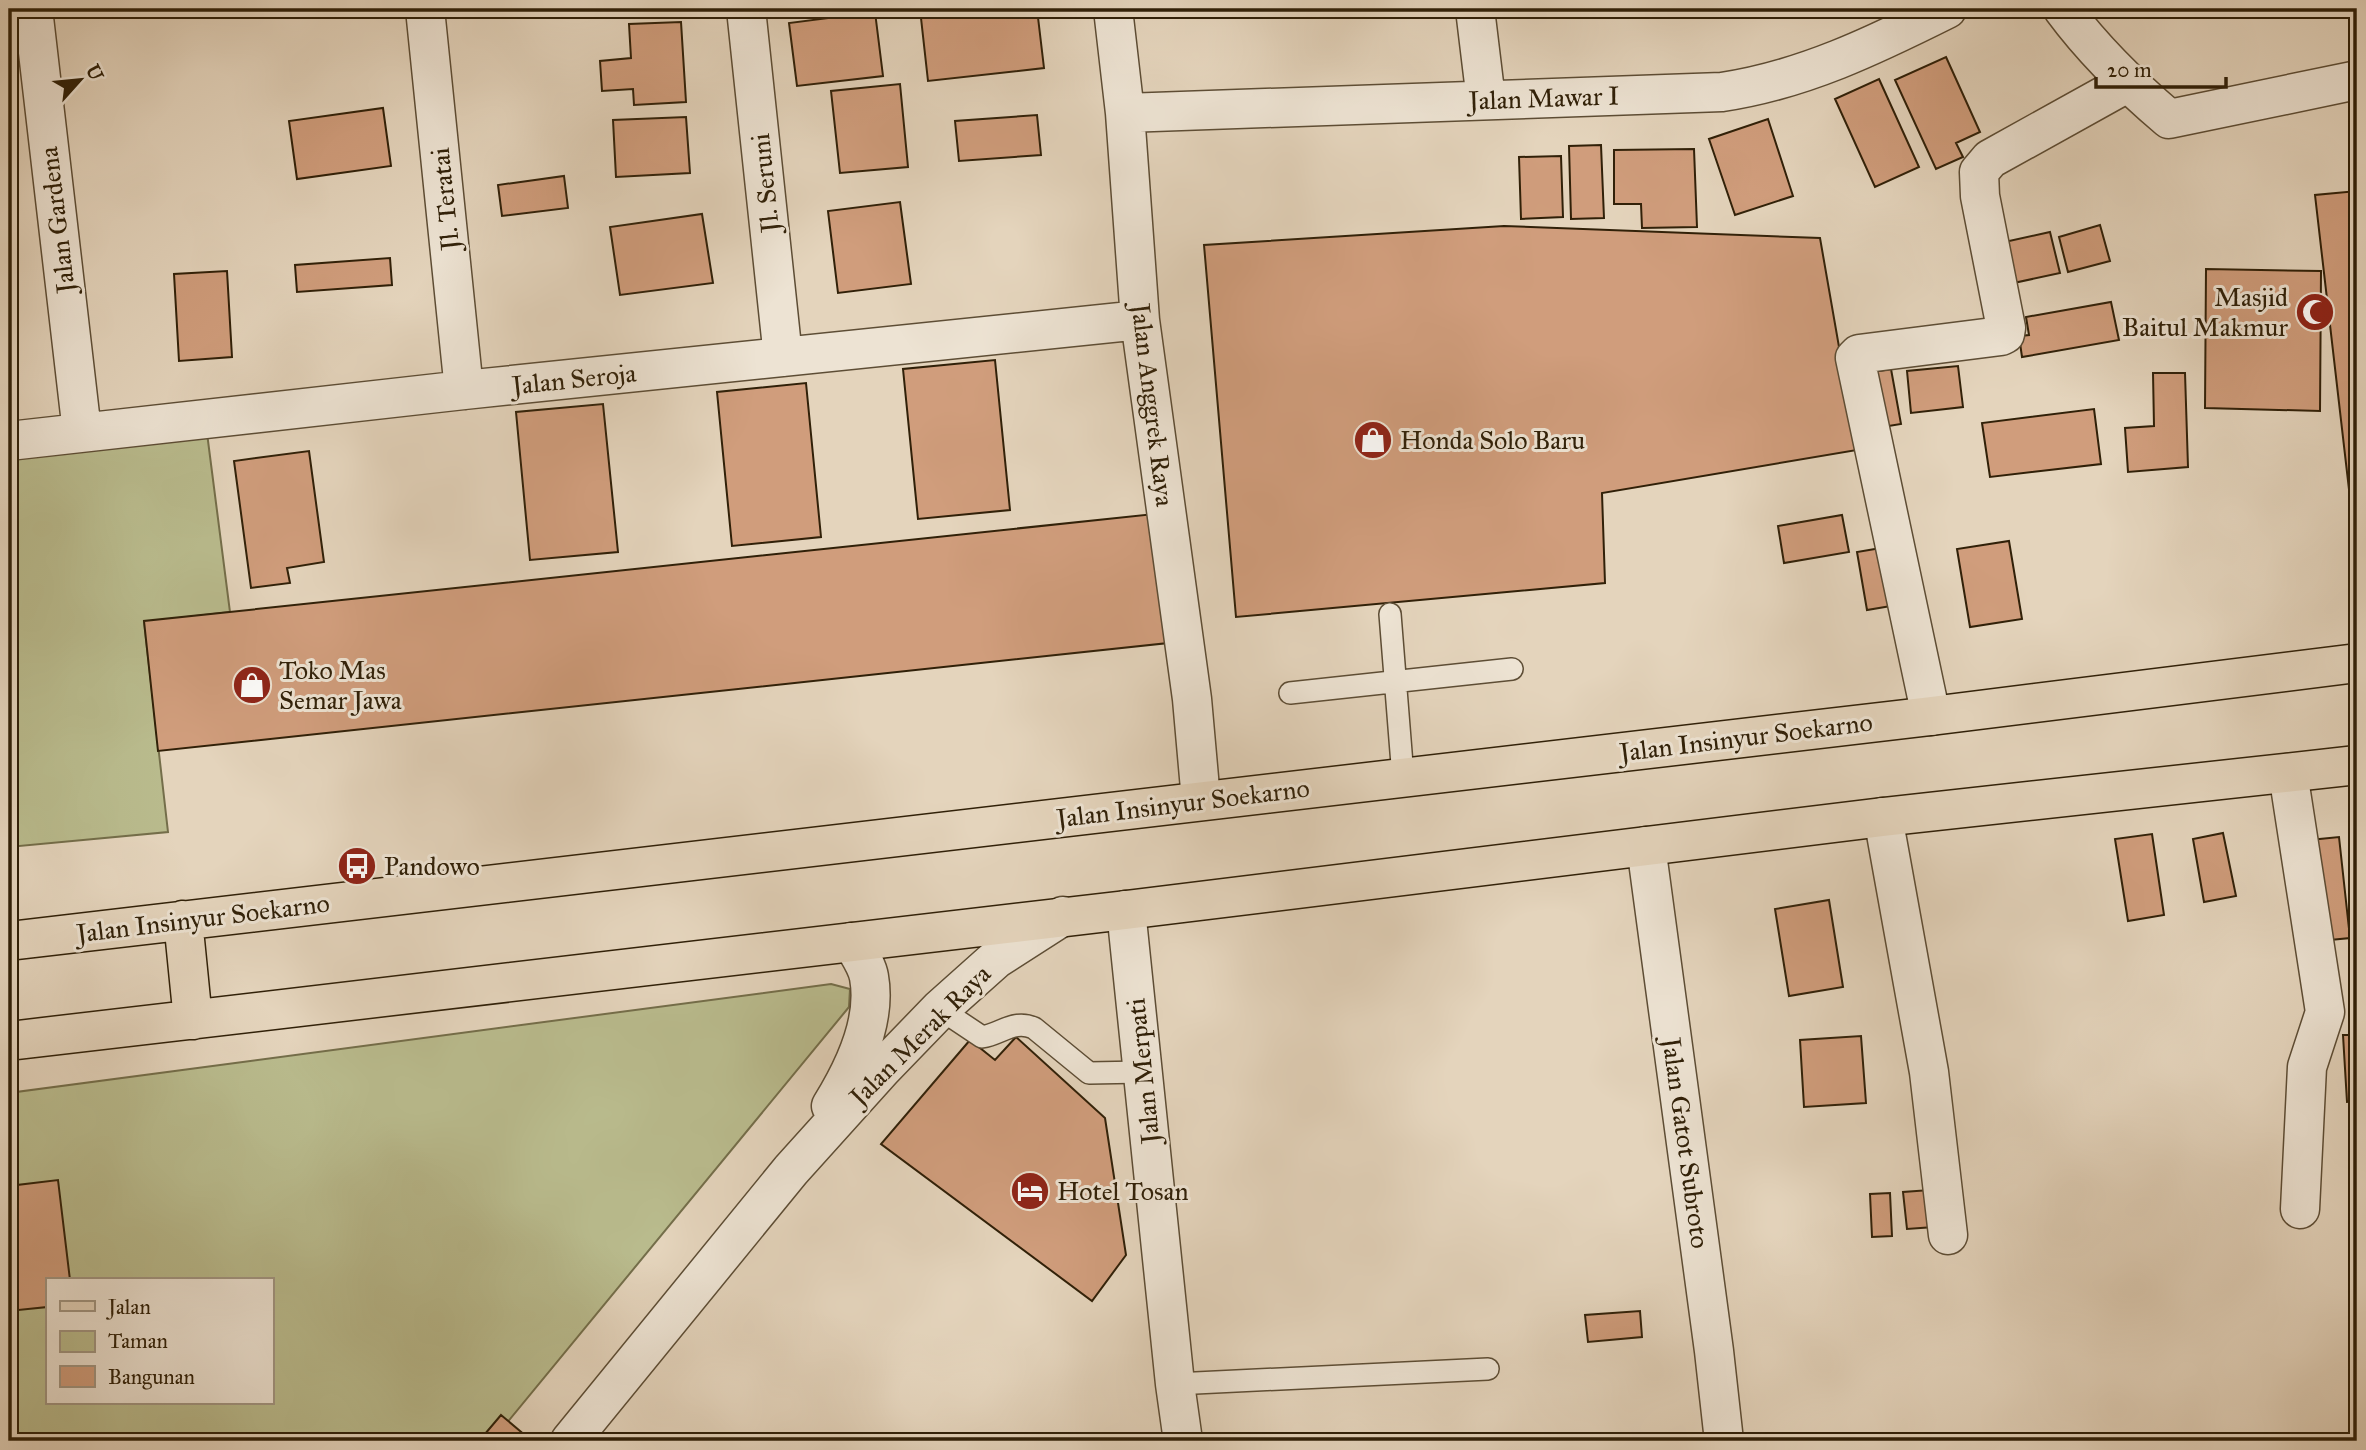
<svg xmlns="http://www.w3.org/2000/svg" width="2366" height="1450" font-family="'IM FELL Great Primer',serif">
<style>
.green{fill:#b9bb8d;stroke:#746e4a;stroke-width:2;fill-rule:evenodd}
.building{fill:#d09d7c;stroke:#302008;stroke-width:2}
.lines{fill:none;stroke-linecap:round;stroke-linejoin:round}
.lane-casing{stroke:#5d4d35;stroke-width:24}
.street-casing{stroke:#5d4d35;stroke-width:41}
.primary-casing{stroke:#302008;stroke-width:41}
.lane{stroke:#ede3d3;stroke-width:21}
.street{stroke:#ede3d3;stroke-width:38}
.primary{stroke:#e4d4bc;stroke-width:38}
.labels{text-anchor:middle;dominant-baseline:central;stroke-width:6;stroke-linejoin:round;paint-order:stroke}
.street-label{font-size:26px;fill:#302008;stroke:#ede3d3}
.poi-label{font-size:26px;fill:#302008;stroke:#ede3d3;text-anchor:start}
</style>
<rect width="100%" height="100%" fill="#e4d4bc"/>
<filter id="stains"><feTurbulence type="fractalNoise" baseFrequency=".00286" numOctaves="4"/><feColorMatrix values="0 0 0 0 .2 0 0 0 0 .09 0 0 0 0 .02 0 0 0 .5 -.17"/></filter>
<radialGradient id="worn" r=".72"><stop offset=".6" stop-color="#630" stop-opacity="0"/><stop offset="1" stop-color="#630" stop-opacity=".3"/></radialGradient>
<path class="green" d="M207,433L230,612L144,622L168,832L9,847V452Z
M831,984L850,989L849,1007L492,1441H9V1093ZM47,1280H271V1403H47Z"/>
<path class="building" d="M920,9H1037L1044,68L928,81Z
M875,12L883,76L797,86L789,23Z
M681,22L686,102L634,105L633,89L602,91L600,61L631,58L629,24Z
M1946,57L1980,132L1956,143L1963,157L1936,169L1895,80Z
M1879,79L1919,167L1875,187L1835,99Z
M900,84L908,167L840,173L831,91Z
M383,108L391,166L297,179L289,121Z
M1037,115L1041,155L959,161L955,121Z
M686,117L690,173L616,177L613,120Z
M1768,119L1793,196L1735,215L1709,139Z
M1601,145L1604,218L1571,219L1569,146Z
M1694,149L1697,227L1642,228L1641,204H1614V150Z
M1561,156L1563,217L1521,219L1519,157Z
M564,176L568,208L502,216L498,185Z
M2357,191V550H2356L2315,195Z
M900,202L911,284L838,293L828,211Z
M702,214L713,283L620,295L610,227Z
M2100,225L2110,261L2068,272L2059,237Z
M1504,226L1820,238L1857,450L1602,493L1605,583L1236,617L1204,245Z
M2050,232L2060,273L2009,284L2000,243Z
M390,258L392,285L297,292L295,265Z
M2206,269L2321,271L2320,411L2205,408Z
M227,271L232,357L179,361L174,274Z
M2111,302L2119,340L2022,357L2019,336L2029,335L2026,317Z
M995,360L1010,510L918,519L903,369Z
M1958,366L1963,407L1911,413L1907,371Z
M1891,369L1901,424L1870,429L1861,374Z
M2153,373H2185L2188,467L2128,472L2125,428L2154,426Z
M806,383L821,537L732,546L717,392Z
M603,404L618,552L530,560L516,412Z
M2094,409L2101,464L1990,477L1982,423Z
M309,451L324,562L287,568L290,583L251,588L234,461Z
M1154,514L1168,643L158,751L144,621Z
M1842,515L1849,552L1784,563L1778,526Z
M2009,541L2022,619L1970,627L1957,549Z
M1887,547L1897,605L1867,610L1857,552Z
M2223,833L2236,896L2204,902L2193,839Z
M2152,834L2164,915L2128,921L2115,839Z
M2339,837L2350,938L2320,941L2310,840Z
M1829,900L1843,987L1789,996L1775,909Z
M2357,928V996L2350,929Z
M2343,1035H2357V1101L2347,1102Z
M1861,1036L1866,1103L1804,1107L1800,1040Z
M1016,1037L1105,1118L1126,1255L1092,1301L881,1144L970,1040L995,1060Z
M58,1180L70,1280H47V1307L9,1311V1186Z
M1930,1190L1934,1227L1907,1229L1903,1192Z
M1890,1193L1892,1236L1872,1237L1870,1194Z
M1640,1311L1642,1337L1588,1342L1585,1315Z
M9,1336L13,1372H9Z
M501,1415L526,1436L521,1441H479Z"/>
<g class="lines">
<g class="lane-casing">
<path id="lane" d="M1390,614L1403,777
M1290,693L1512,669
M940,1009L982,1037C1001,1034 1014,1019 1034,1028L1089,1073L1143,1072
M1175,1384L1488,1369"/>
</g>
<g class="street-casing">
<path id="street" d="M33,9L82,432
M425,9L464,390
M746,9L783,357
M1113,9L1125,113L1140,320L1192,699L1201,800
M1475,9L1486,100
M2063,9C2094,51 2129,85 2169,119L2357,80
M1125,113L1722,92C1803,80 1875,45 1947,9
M9,441L464,390L1140,320
M1931,716L1855,358L1859,354L2001,336L2005,334L2006,328L1980,196L1979,172L1990,159L2127,83
M2288,773L2325,1012L2307,1067L2300,1209
M1883,817L1929,1072L1948,1235
M1646,846L1714,1351L1724,1441
M1126,910L1175,1384L1183,1441
M831,1106C854,1069 877,1021 869,977C867,965 858,953 852,942
M570,1441L791,1170L882,1069L940,1009L996,959L1063,916"/>
</g>
<g class="primary-casing">
<path id="primary" d="M183,920L193,1020
M9,941L1931,716L2357,663
M9,1041L1126,910L1883,817L2357,765"/>
</g>
<use href="#lane" class="lane"/>
<use href="#street" class="street"/>
<use href="#primary" class="primary"/>
</g>
<defs>
<g id="mosque-disc" transform="scale(2.0125)"><circle r="9.5" fill="#8f2418" stroke="#ede3d3"/><path d="M3.5-4.9A6 6 0 1 0 3.5 4.9A5 5 0 1 1 3.5-4.9Z" fill="#fff"/></g>
<g id="shop-disc" transform="scale(2.0125)"><circle r="9.5" fill="#8f2418" stroke="#ede3d3"/><path d="M-5-2.5h2.3a2.7 3.5 0 0 1 5.4 0H5L5.5 6h-11ZM-1.5-2.5h3a1.5 2.3 0 0 0-3 0Z" fill="#fff"/></g>
<g id="bus-disc" transform="scale(2.0125)"><circle r="9.5" fill="#8f2418" stroke="#ede3d3"/><path d="M-5-6H5V4H4V6H2V4H-2V6H-4V4H-5ZM-3.5-4V0h7V-4ZM-3.5 1.2v1.5H-2V1.2ZM2 1.2v1.5H3.5V1.2Z" fill="#fff"/></g>
<g id="hotel-disc" transform="scale(2.0125)"><circle r="9.5" fill="#8f2418" stroke="#ede3d3"/><path d="M-6-4.5h1.5V1H6V5H4.5V3h-9V5H-6ZM-4 0a1.8 1.8 0 1 1 3.6 0ZM.5 0V-2.5h3Q6-2.5 6 0Z" fill="#fff"/></g>
</defs>
<g fill-rule="evenodd">
<use href="#mosque-disc" x="2315" y="312"/>
<use href="#shop-disc" x="1373" y="440"/>
<use href="#shop-disc" x="252" y="685"/>
<use href="#bus-disc" x="357" y="866"/>
<use href="#hotel-disc" x="1030" y="1191"/>
</g>
<g class="labels">
<g class="street-label">
<text transform="translate(1544 98) rotate(-2)">Jalan Mawar I</text>
<text transform="translate(765 183) rotate(-96)">Jl. Seruni</text>
<text transform="translate(445 199) rotate(-96)">Jl. Teratai</text>
<text transform="translate(57 220) rotate(-97)">Jalan Gardena</text>
<text transform="translate(574 379) rotate(-6)">Jalan Seroja</text>
<text transform="translate(1153 405) rotate(83)">Jalan Anggrek Raya</text>
<text transform="translate(1746 737) rotate(-7)">Jalan Insinyur Soekarno</text>
<text transform="translate(1183 803) rotate(-7)">Jalan Insinyur Soekarno</text>
<text transform="translate(203 918) rotate(-7)">Jalan Insinyur Soekarno</text>
<text transform="translate(920 1035) rotate(-45)">Jalan Merak Raya</text>
<text transform="translate(1143 1071) rotate(-96)">Jalan Merpati</text>
<text transform="translate(1686 1143) rotate(82)">Jalan Gatot Subroto</text>
</g>
<g class="poi-label">
<text x="2288" y="297" text-anchor="end">Masjid<tspan x="2288" dy="30">Baitul Makmur</tspan></text>
<text x="1400" y="440">Honda Solo Baru</text>
<text x="279" y="670">Toko Mas<tspan x="279" dy="30">Semar Jawa</tspan></text>
<text x="384" y="866">Pandowo</text>
<text x="1057" y="1191">Hotel Tosan</text>
</g>
</g>
<rect width="2366" height="1450" fill="none" stroke="#e4d4bc" stroke-width="35"/>
<rect x="10" y="10" width="2345" height="1429" fill="none" stroke="#302008" stroke-width="3.5"/>
<rect x="18" y="18" width="2331" height="1415" fill="none" stroke="#302008" stroke-width="2"/>
<rect x="46" y="1278" width="228" height="126" fill="#ede3d3" stroke="#a19582" stroke-width="2"/>
<rect x="60" y="1301" width="35" height="10" fill="#e4d4bc" stroke="#a19582" stroke-width="2"/>
<text x="108" y="1314" font-size="21" fill="#302008">Jalan</text>
<rect x="60" y="1331" width="35" height="21" fill="#b9bb8d" stroke="#a19582" stroke-width="2"/>
<text x="108" y="1348" font-size="21" fill="#302008">Taman</text>
<rect x="60" y="1366" width="35" height="21" fill="#d09d7c" stroke="#a19582" stroke-width="2"/>
<text x="108" y="1384" font-size="21" fill="#302008">Bangunan</text>
<g transform="translate(80 80) rotate(63)" stroke="#ede3d3" stroke-width="5" paint-order="stroke">
<path d="M0-5L12 26L0 18L-12 26Z" fill="#302008"/>
<text y="-10" font-size="19" font-weight="bold" text-anchor="middle" fill="#302008">U</text>
</g>
<path d="M2096 77v10h130v-10" fill="none" stroke="#302008" stroke-width="3.5"/>
<text x="2107" y="77" font-size="21" fill="#302008" stroke="#ede3d3" stroke-width="5" paint-order="stroke">20 m</text>
<rect width="100%" height="100%" filter="url(#stains)"/>
<rect width="100%" height="100%" fill="url(#worn)"/>
</svg>
